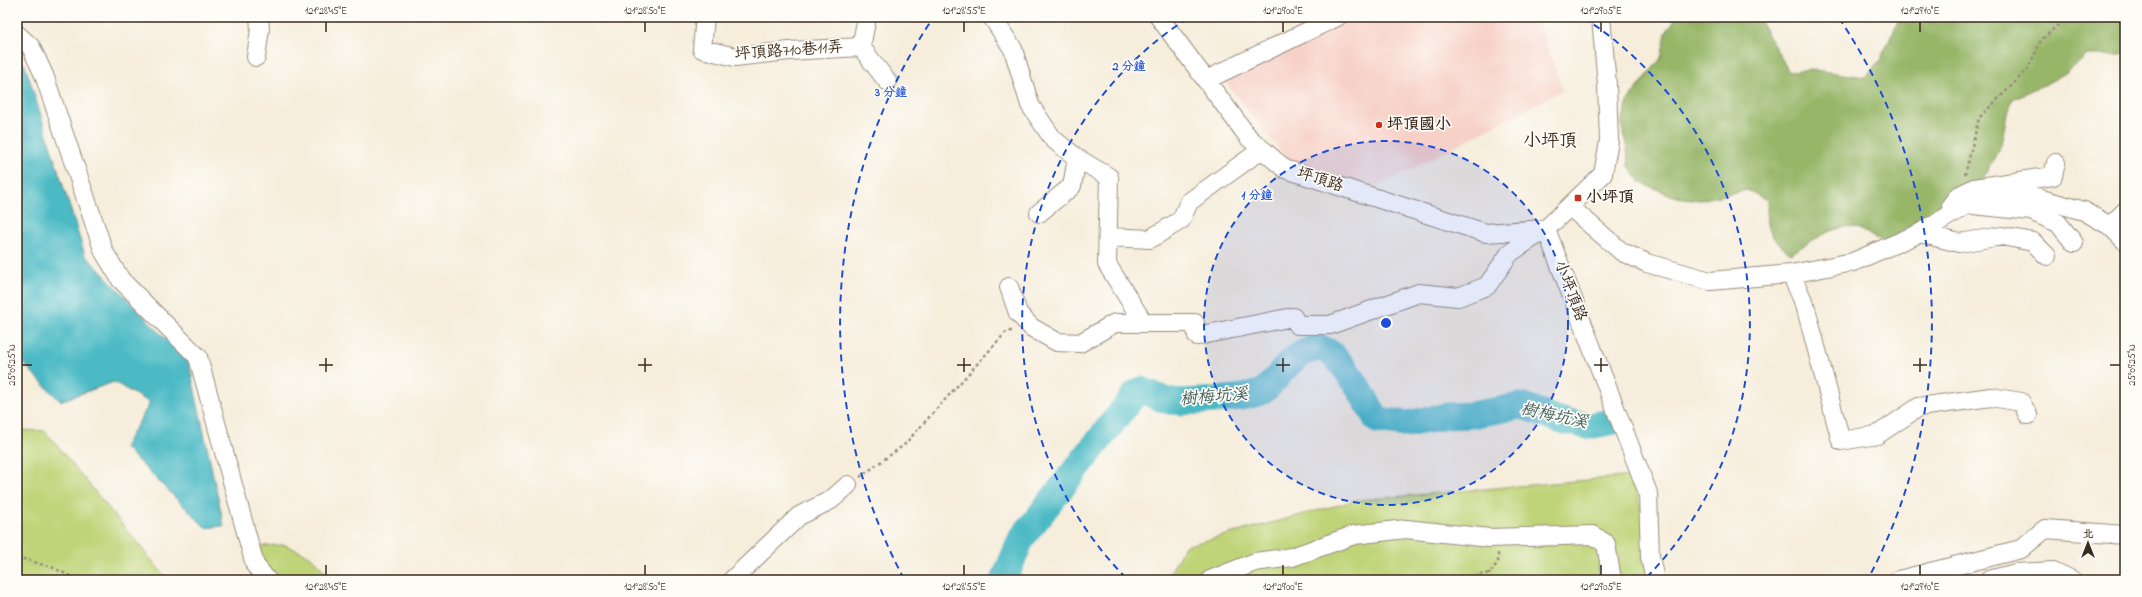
<svg xmlns="http://www.w3.org/2000/svg" width="2142" height="597" font-family="'Indie Flower','LXGW WenKai TC',sans-serif">
<style>
.built{fill:#f7d1c7}
.green{fill:#bfd478;stroke:#7d7f4b}
.forest{fill:#97b668;stroke:#697043}
.water{fill:#4cbac5;stroke:#447272}
.lines{fill:none;stroke-linecap:round;stroke-linejoin:round}
.river{stroke:#4cbac5;stroke-width:27}
.minor-casing{stroke:#988c7c;stroke-width:20}
.path{stroke:#988c7c;stroke-width:2.5;stroke-dasharray:3 3;stroke-linecap:butt}
.minor{stroke:#fff;stroke-width:18}
.ticks{fill:none;stroke:#3b2a1e;stroke-width:1.5}
.ring{fill:none;stroke:#1d4ed8;stroke-width:2;stroke-dasharray:7 5}
.poi-dot{fill:#c8321e;stroke:#fdfcf7;stroke-width:1.5}
.labels{text-anchor:middle;dominant-baseline:central;stroke-width:3.5;stroke-linejoin:round;paint-order:stroke}
.street-label{font-size:16px;fill:#3b2a1e;stroke:#fdfcf7}
.poi-label{font-size:16px;font-weight:bold;fill:#3b2a1e;stroke:#fdfcf7;text-anchor:start}
.water-label{font-size:17px;font-style:italic;fill:#415c58;stroke:#fdfcf7}
.quarter-label{font-size:18px;fill:#3b2a1e;stroke:#fdfcf7}
.centre{fill:#1d4ed8;stroke:#fdfcf7;stroke-width:2}
.ring-label{font-size:12px;text-anchor:middle;font-weight:bold;fill:#1d4ed8;stroke:#fdfcf7;stroke-width:3.5;stroke-linejoin:round;paint-order:stroke}
.neatline{fill:none;stroke:#3b2a1e;stroke-width:1.5}
.ticks-label{font-size:10px;text-anchor:middle;fill:#3b2a1e}
</style>
<rect width="100%" height="100%" fill="#fdfcf7"/>
<filter id="ink" filterUnits="userSpaceOnUse"><feTurbulence type="fractalNoise" baseFrequency=".025" numOctaves="2"/><feDisplacementMap in="SourceGraphic" scale="8" xChannelSelector="R" yChannelSelector="G"/><feConvolveMatrix kernelMatrix="1 2 1 2 8 2 1 2 1" color-interpolation-filters="sRGB"/></filter>
<filter id="wash" filterUnits="userSpaceOnUse"><feTurbulence type="fractalNoise" baseFrequency=".012" numOctaves="4" result="noise"/><feDisplacementMap in="SourceGraphic" scale="16" xChannelSelector="R" yChannelSelector="G"/><feGaussianBlur stdDeviation="0.9" result="paint"/><feColorMatrix in="noise" values="0 0 0 0 0 0 0 0 0 0 0 0 0 0 0 0 0 1.4 0 .05"/><feComposite in="paint" operator="in"/></filter>
<g filter="url(#wash)">
<rect width="100%" height="100%" fill="#f6eddb"/>
<path class="built" d="M1347,17H1536L1563,90L1374,189L1287,159L1219,74Z"/>
<path class="green" d="M17,430L45,431L168,580H17Z
M1633,476L1658,580H1166L1185,546L1357,500Z
M285,545L310,556L334,580H270L257,546Z"/>
<path class="forest" d="M1676,17H1758L1789,72L1814,70L1865,77L1880,60L1900,17H2125V52L2121,55H2087C2063,79 2042,85 2013,99L2006,119L2001,144L1991,165L1979,185L1949,212L1927,217L1907,229L1890,246C1879,241 1864,230 1854,227C1838,223 1804,245 1791,254C1767,236 1767,229 1767,200L1747,190L1700,200L1676,197L1641,183L1629,166L1626,144L1621,124L1629,99L1661,58L1666,33Z"/>
<path class="water" d="M17,57L25,65L85,255L189,363L224,526L206,528L124,447L150,403L114,382L60,401L17,357Z"/>
<g class="lines">
<path class="river" d="M1004,580L1021,539L1136,393L1142,390C1151,394 1161,399 1170,401C1187,403 1250,399 1263,391C1275,383 1285,363 1300,355C1306,351 1316,347 1323,349C1341,355 1368,403 1377,420L1407,424L1447,416L1471,415L1520,406L1529,408L1559,420L1588,426L1611,422"/>
</g>
</g>
<g filter="url(#ink)">
<g class="lines">
<g class="minor-casing">
<path id="minor" d="M705,17L702,49L735,57L789,51L861,47L867,17
M992,17L1013,49L1030,105L1053,139L1077,158L1109,177L1107,264L1143,322
M1159,17L1249,138L1285,169L1486,233L1544,229
M17,34L31,47L44,75L104,252L121,280L198,357L255,565L267,580
M861,47L887,81
M256,57L260,29L259,17
M1206,80L1337,17
M1951,205L1958,196L1974,188L2053,176L2056,163
M1973,205L2031,211L2058,223L2074,243
M1570,207L1622,252L1647,263L1710,281L1791,274L1853,262L1920,233L1968,204L1997,194L2027,195L2084,211L2110,226L2125,241
M1039,213L1072,186L1077,158
M2110,226L2125,211
M1546,229L1648,493L1650,557L1655,580
M1920,233L1959,243L2002,236L2033,242L2047,256
M1108,237L1150,239L1181,220L1189,202L1261,150
M1791,274L1805,305L1841,441L1877,435L1919,407L1991,397L2021,402L2028,415
M1009,287L1018,313L1031,327L1057,342L1080,343L1115,323H1195L1197,336L1293,317L1298,325H1330L1419,293L1458,297L1487,286L1510,253L1546,229L1603,174L1609,141L1607,85L1601,17
M732,580L799,516L831,500L848,485
M1210,580L1255,562L1292,557L1354,535L1406,529L1489,538L1593,535L1606,544L1612,580
M1899,580L2021,549L2045,529L2125,535
M1989,580L2016,573L2053,571L2072,580"/>
</g>
<path class="path" d="M1965,175L1979,118L2028,69L2041,40L2067,17
M860,477L904,445L1007,331H1012
M17,557L54,568L78,580
M1444,580L1490,573L1498,562V553
M1487,580L1490,573"/>
<use href="#minor" class="minor"/>
</g>
</g>
<path class="ticks" d="M326,22V32M645,22V32M964,22V32M1283,22V32M1601,22V32M1920,22V32M326,358V372M645,358V372M964,358V372M1283,358V372M1601,358V372M1920,358V372M22,365H32M319,365H333M638,365H652M957,365H971M1276,365H1290M1594,365H1608M1913,365H1927M2110,365H2120M326,565V575M645,565V575M964,565V575M1283,565V575M1601,565V575M1920,565V575"/>
<circle cx="1386" cy="323" r="182" fill="#1d4ed8" fill-opacity=".12"/>
<g class="ring">
<circle cx="1386" cy="323" r="182"/>
<path d="M1126 578A364 364 0 0 1 1188 18M1584 18A364 364 0 0 1 1646 578"/>
<path d="M904 579A546 546 0 0 1 933 18M1839 18A546 546 0 0 1 1868 579"/>
</g>
<g class="poi-dot">
<circle cx="1379" cy="125" r="4"/>
<rect x="1574" y="194" width="8" height="8" rx="2"/>
</g>
<g class="labels">
<g class="street-label">
<text transform="translate(789 51) rotate(-4)">坪頂路710巷11弄</text>
<text transform="translate(1320 180) rotate(18)">坪頂路</text>
<text transform="translate(1570 291) rotate(69)">小坪頂路</text>
</g>
<g class="poi-label">
<text x="1387" y="125">坪頂國小</text>
<text x="1586" y="198">小坪頂</text>
</g>
<g class="water-label">
<text transform="translate(1214 397) rotate(-5)">樹梅坑溪</text>
<text transform="translate(1554 416) rotate(12)">樹梅坑溪</text>
</g>
<g class="quarter-label">
<text x="1550" y="142">小坪頂</text>
</g>
</g>
<circle cx="1386" cy="323" r="6" class="centre"/>
<g class="ring-label">
<text x="1129" y="70">2 分鐘</text>
<text x="891" y="96">3 分鐘</text>
<text x="1257" y="199">1 分鐘</text>
</g>
<rect width="2142" height="597" fill="none" stroke="#fdfcf7" stroke-width="44"/>
<g transform="translate(2088 543)" stroke="#fdfcf7" stroke-width="3" paint-order="stroke">
<path d="M0-3L7 15L0 10L-7 15Z" fill="#3b2a1e"/>
<text y="-6" font-size="11" font-weight="bold" text-anchor="middle" fill="#3b2a1e">北</text>
</g>
<rect x="22" y="22" width="2098" height="553" class="neatline"/>
<g class="ticks-label">
<text x="326" y="14">121°28'45"E</text>
<text x="645" y="14">121°28'50"E</text>
<text x="964" y="14">121°28'55"E</text>
<text x="1283" y="14">121°29'00"E</text>
<text x="1601" y="14">121°29'05"E</text>
<text x="1920" y="14">121°29'10"E</text>
<text transform="translate(11 365) rotate(-90)" y="4">25°09'25"N</text>
<text transform="translate(2131 365) rotate(-90)" y="4">25°09'25"N</text>
<text x="326" y="590">121°28'45"E</text>
<text x="645" y="590">121°28'50"E</text>
<text x="964" y="590">121°28'55"E</text>
<text x="1283" y="590">121°29'00"E</text>
<text x="1601" y="590">121°29'05"E</text>
<text x="1920" y="590">121°29'10"E</text>
</g>
</svg>
